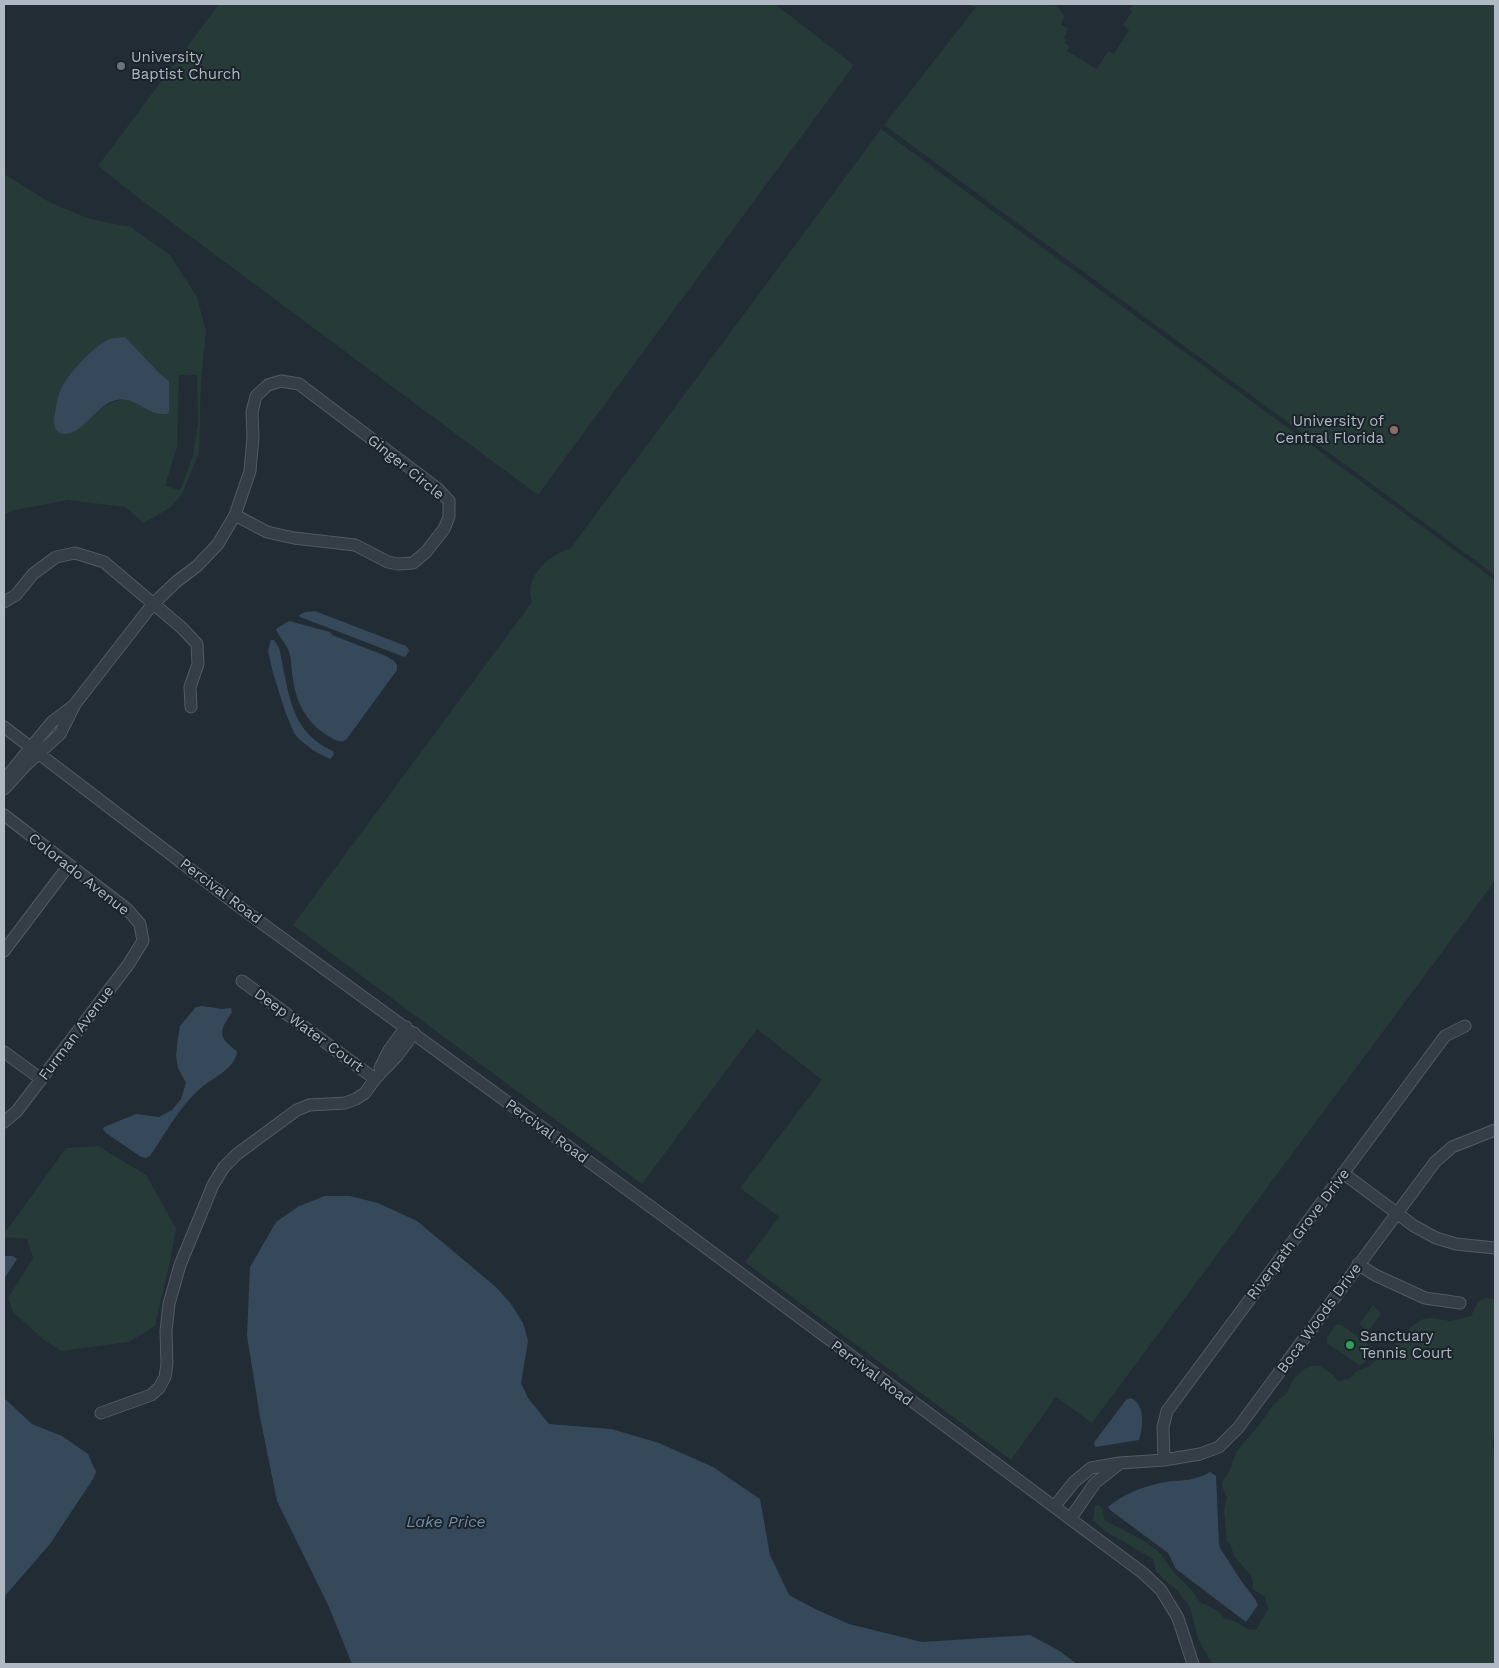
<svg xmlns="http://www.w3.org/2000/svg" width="1499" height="1668" font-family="'Work Sans',sans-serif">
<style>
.green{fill:#263a38;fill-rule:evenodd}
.water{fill:#36495b}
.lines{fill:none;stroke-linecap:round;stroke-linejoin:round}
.minor-casing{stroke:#525b64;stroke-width:13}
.minor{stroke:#353d46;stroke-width:11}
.worship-dot{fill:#6b7280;stroke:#1a222a;stroke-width:2}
.education-dot{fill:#8d6e63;stroke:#1a222a;stroke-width:2}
.leisure-dot{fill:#2e9e5b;stroke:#1a222a;stroke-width:2}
.labels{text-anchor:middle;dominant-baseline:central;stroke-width:4;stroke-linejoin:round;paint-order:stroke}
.poi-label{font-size:15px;fill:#afb8c3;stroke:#1a222a;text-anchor:start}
.street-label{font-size:15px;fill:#afb8c3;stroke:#1a222a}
.water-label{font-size:16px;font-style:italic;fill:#718ca4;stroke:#1a222a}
</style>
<rect width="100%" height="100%" fill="#212c35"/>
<path class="green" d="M219,4H775L854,65L538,495L136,196L98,166Z
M967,4H1053L1059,8L1064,16L1061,24L1068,29L1064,38L1067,40L1065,43L1070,46L1067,51L1097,69L1108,51L1114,54L1129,30L1123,25L1132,11L1129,9L1134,4H1495V575L884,125L976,7Z
M881,129L1495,580V881L1092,1423L1056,1397L1011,1460L745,1262L779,1217L740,1188L822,1080L757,1029L642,1184L293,925L532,602C523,578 549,554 570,549Z
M4,174L51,203L90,219L131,227L170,255L197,297L206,331L201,382L199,453L182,494L171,507L144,523L125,507L68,500L11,511L4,515ZM88,355L160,374L169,381L156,413C147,408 137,401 127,400C98,395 81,444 57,431L54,415L60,390ZM179,375H197L198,424L193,456L180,490L165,486L177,447Z
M98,1146L146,1175L176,1228L172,1252L155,1326L129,1342L61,1351L44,1340L13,1312L8,1298L33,1258L27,1239L4,1237V1234L66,1148Z
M1486,1298L1495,1299V1431L1492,1446L1495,1451V1664H1212L1198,1639L1190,1607L1176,1589L1167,1582L1156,1571L1153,1559L1105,1531L1093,1520L1095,1506L1099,1505L1103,1510L1104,1520L1145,1541L1161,1554L1172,1570L1193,1592L1200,1602L1218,1611L1225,1619L1234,1621L1249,1630H1256L1268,1609L1265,1597L1253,1589V1582L1251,1576L1234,1556L1230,1543L1227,1540L1224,1511L1227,1498L1223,1489L1222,1482L1230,1470L1236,1452L1260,1424L1273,1405L1288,1392L1292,1381L1304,1369L1312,1366H1320L1332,1374L1338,1381L1350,1378L1357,1371L1370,1366L1384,1352L1391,1349L1412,1326L1423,1319L1433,1318L1450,1321L1471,1316L1478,1302Z
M1373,1305L1381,1314L1368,1332L1359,1324Z
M1336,1325H1342L1372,1347V1352L1363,1364L1359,1365L1327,1343V1337Z"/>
<path class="water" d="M125,337L160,374L169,381V412L167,414C164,414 159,414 156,413C139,408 133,395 113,401C96,406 79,440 60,433C55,431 54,425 54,420C54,415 58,396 60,391C65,377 93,347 106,341C112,337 118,338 125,337Z
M315,611L406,646L409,650L408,653L405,657L402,656L300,617L299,615L306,612Z
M289,621L330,632L332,635L386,656L394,661L397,665V670L346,740C339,743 335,740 328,736C307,723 296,703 293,679C291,670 292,660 289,652C286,642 279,638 276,629Z
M271,640H274L279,648C289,689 288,731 333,751L334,755L330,759L314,751L299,739L294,733L285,711L273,673L268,651Z
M202,1006L222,1009L231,1008L232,1012C220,1031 216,1036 237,1051C236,1068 214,1077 202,1087C180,1105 166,1133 150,1156L146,1158L141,1157L106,1133L103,1129L104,1127L136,1114L159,1117L172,1110L181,1099L186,1083L178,1068L176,1056L178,1037L180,1026L196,1007Z
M325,1196H350L378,1203L417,1221L496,1287L511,1304L523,1323L528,1341L521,1383L528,1398L549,1424L611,1429L659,1443L713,1467L760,1499L770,1555L789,1595L815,1609L849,1624L922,1642L1030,1635L1058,1650L1077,1664H352L329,1607L277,1501L260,1417L247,1336L250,1267L276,1222L299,1206Z
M4,1256H13L17,1259L4,1279Z
M4,1398L32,1424L62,1436L88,1454L96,1472L93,1479L50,1544L4,1597Z
M1131,1398C1146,1406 1143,1425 1139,1440L1095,1447L1094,1444L1095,1441L1126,1400Z
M1210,1472L1216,1476L1219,1543L1220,1548L1242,1582L1255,1599L1258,1605L1246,1622L1176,1569L1168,1553L1110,1510L1108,1507C1125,1493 1144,1486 1165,1482C1181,1480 1196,1481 1210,1472Z"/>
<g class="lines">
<g class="minor-casing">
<path id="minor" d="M4,602L16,595L33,574L56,557L75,553L104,562L182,628L197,644L198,664L190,687L191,707
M4,727L241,908L658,1212L1143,1573L1161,1590L1178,1618L1193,1664
M8,775L52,722L72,707
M4,789L25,766L60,734L75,704L152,605L176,582L197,566L218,544L235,515L250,471L253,437L252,412L256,396L268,385L281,381L299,384L438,489L449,501V517L444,529L426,552L413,563L398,564L388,562L355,545L294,538L267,532L235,515
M4,815L127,909L140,924L143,941L128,965L17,1111L4,1122
M4,951L69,865
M242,981L375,1079
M4,1052L41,1079
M380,1068L389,1050L406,1027
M1343,1173L1414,1226L1436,1238L1456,1244L1495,1248
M1358,1264L1375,1275L1425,1298L1460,1303
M101,1413L151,1395L159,1388L165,1377L167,1364L166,1331L169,1304L180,1265L213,1185L224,1167L237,1154L297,1110L309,1105L345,1103L356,1099L365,1093L375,1079L397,1056L414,1033
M1164,1460L1163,1427L1167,1411L1445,1036L1465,1026
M1054,1507L1074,1482L1091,1468L1120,1463L1164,1460L1200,1454L1219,1447L1238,1428L1435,1162L1452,1147L1495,1130
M1070,1519L1095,1483L1119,1464"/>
</g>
<use href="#minor" class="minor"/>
</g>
<circle class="worship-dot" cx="121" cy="66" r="5"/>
<circle class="education-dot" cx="1394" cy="430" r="5"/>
<circle class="leisure-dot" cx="1350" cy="1345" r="5"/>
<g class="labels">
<g class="poi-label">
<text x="131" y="57">University<tspan x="131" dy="17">Baptist Church</tspan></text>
<text x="1384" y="421" text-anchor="end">University of<tspan x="1384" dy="17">Central Florida</tspan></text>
<text x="1360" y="1336">Sanctuary<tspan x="1360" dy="17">Tennis Court</tspan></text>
</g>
<g class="street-label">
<text transform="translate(406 467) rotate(39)">Ginger Circle</text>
<text transform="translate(79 874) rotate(38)">Colorado Avenue</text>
<text transform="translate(221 891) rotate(37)">Percival Road</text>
<text transform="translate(309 1030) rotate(36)">Deep Water Court</text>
<text transform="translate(76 1033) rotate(-53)">Furman Avenue</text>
<text transform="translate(547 1131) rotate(36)">Percival Road</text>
<text transform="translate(1298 1234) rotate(-53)">Riverpath Grove Drive</text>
<text transform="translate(1319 1318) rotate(-54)">Boca Woods Drive</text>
<text transform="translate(872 1373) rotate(37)">Percival Road</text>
</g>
<g class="water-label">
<text x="446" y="1521">Lake Price</text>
</g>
</g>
<rect width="1499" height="1668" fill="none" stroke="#afb8c3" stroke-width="10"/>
</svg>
